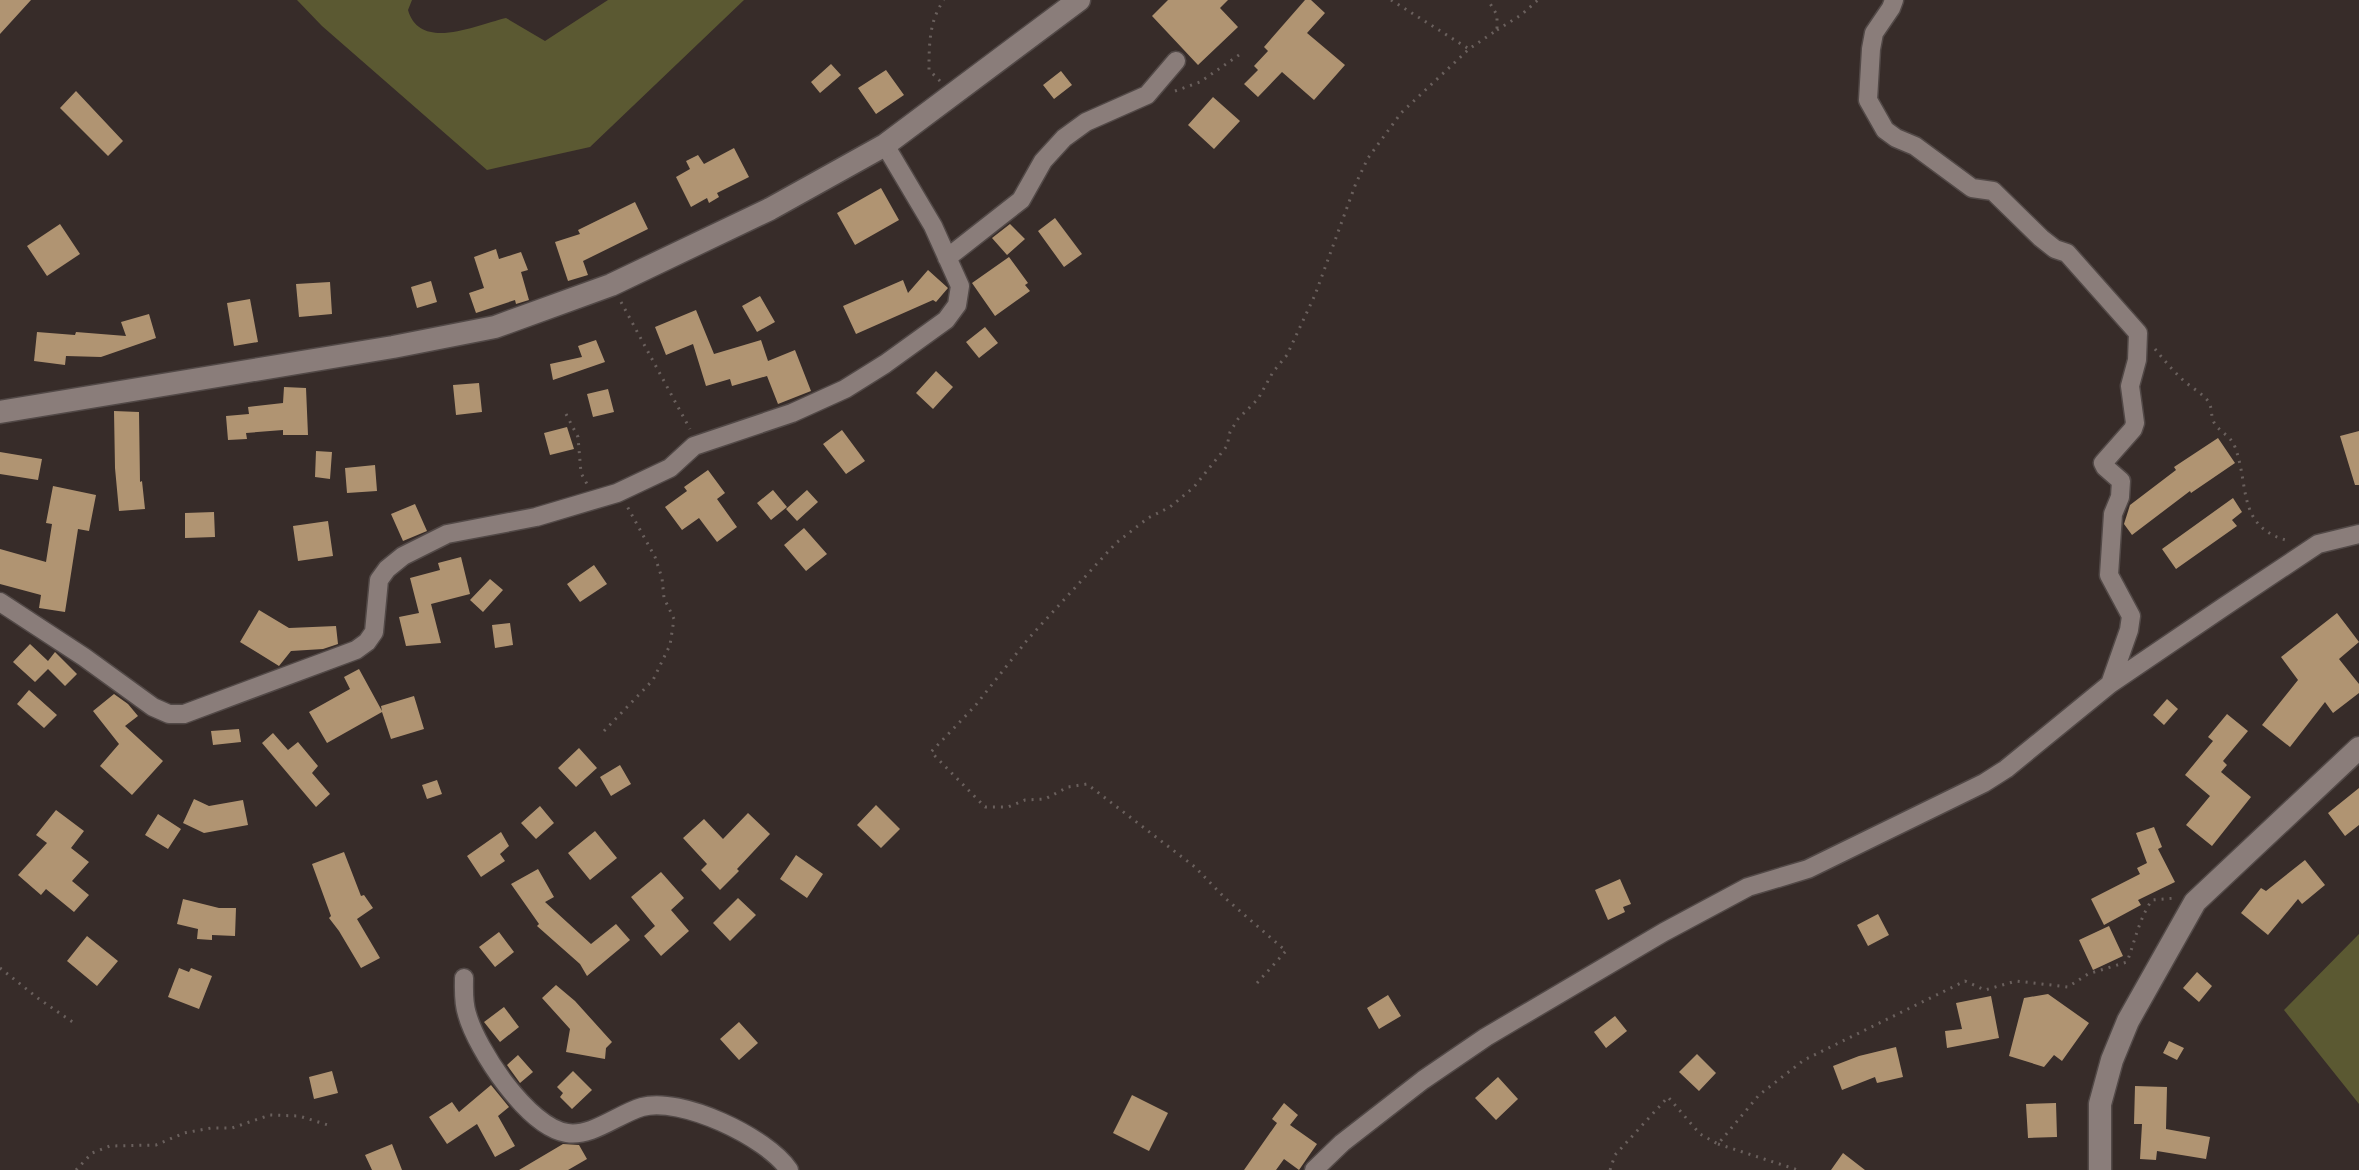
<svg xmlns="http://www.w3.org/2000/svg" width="2359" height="1170" font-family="Quicksand,sans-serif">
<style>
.forest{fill:#5b5932}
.building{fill:#b09472}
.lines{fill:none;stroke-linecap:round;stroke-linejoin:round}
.minor-casing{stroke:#524947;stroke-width:21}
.tertiary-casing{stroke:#524947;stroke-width:25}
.path{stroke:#6a605d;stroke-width:3;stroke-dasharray:2 6;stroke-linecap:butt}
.minor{stroke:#8a7d7a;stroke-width:18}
.tertiary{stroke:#8a7d7a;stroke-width:22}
</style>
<rect width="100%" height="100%" fill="#372c29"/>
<path class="forest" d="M297,0H412L408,10C420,52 476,25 506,18L545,41L608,0H744L590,147L487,170L322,26Z
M2359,934V1104L2284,1010Z"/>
<path class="building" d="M0,0H31L0,34Z
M1168,0H1228L1220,8L1238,27L1198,65L1152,16Z
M1305,0H1311L1325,13L1307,33L1345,65L1314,100L1282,72L1258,97L1244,84L1258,70L1254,66L1268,51L1264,47Z
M831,64L841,75L820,93L811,82Z
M886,70L904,95L876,114L858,88Z
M1061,71L1072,85L1054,99L1043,85Z
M76,91L123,141L108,156L60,108Z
M1213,97L1240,121L1214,149L1188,125Z
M734,148L749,177L717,193L719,197L709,203L707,198L691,207L676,177L690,169L686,161L698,155L704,164Z
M881,188L899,220L855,245L837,213Z
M635,202L648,229L583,261L588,275L568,281L555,242L580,234L578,230Z
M1055,218L1082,254L1064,267L1038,231Z
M60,224L80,254L47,276L27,246Z
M1010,224L1025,239L1007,255L992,238Z
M496,249L499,259L521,252L528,270L521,272L529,300L516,304L515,300L476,313L469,293L484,288L474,257Z
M1009,257L1028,283L1025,285L1030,291L995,316L972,283Z
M928,270L948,288L936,302L933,300L856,334L843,306L903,280L908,293Z
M431,281L437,302L417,308L411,287Z
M330,282L332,314L299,317L296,284Z
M760,296L775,322L757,332L742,306Z
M250,299L258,342L234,346L227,303Z
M696,310L714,354L761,340L768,361L795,350L811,391L778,404L767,376L732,386L730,379L706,386L693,344L666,355L655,327Z
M149,314L156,338L101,357L66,356L65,365L34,361L37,332L75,335L76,332L126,336L121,322Z
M985,327L998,343L979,358L966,342Z
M596,340L605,362L553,380L550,364L582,357L578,346Z
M936,371L953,387L933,409L916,393Z
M479,383L482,412L456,415L453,385Z
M284,387L306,388L308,435H283V430L246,433L247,439L228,440L226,416L249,414L248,407L283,403Z
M608,389L614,412L593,417L587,394Z
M114,411L139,412L140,482L142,481L145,509L119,511L115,468Z
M567,427L574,449L550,455L544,433Z
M842,430L865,461L846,474L823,444Z
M2359,431V485H2355L2340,436Z
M2218,438L2235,463L2191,493L2190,491L2132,535L2124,524L2130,505L2176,470L2174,467Z
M316,451L332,452L330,479L315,477Z
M0,452L42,459L38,480L0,474Z
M375,465L377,491L347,493L345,468Z
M708,470L725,493L717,499L737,527L717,542L699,518L682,530L665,507L687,491L684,487Z
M53,486L96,495L89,531L78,529L65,612L39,608L41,595L0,584V549L46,562L52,524L46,523Z
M773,490L787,507L771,520L757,503Z
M807,490L818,502L797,521L786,509Z
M2233,498L2242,512L2232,520L2237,526L2176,569L2162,549Z
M415,504L427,531L403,541L391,514Z
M214,512L215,537L185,538V513Z
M328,521L333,556L298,561L293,526Z
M804,528L827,554L806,571L784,545Z
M461,557L470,594L431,604L441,643L406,646L399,617L419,613L410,578L440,570L438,563Z
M594,565L607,584L580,602L567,584Z
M490,579L503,590L483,612L470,600Z
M259,610L289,628L336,626L338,644L323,649L291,651L279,666L240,642Z
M2337,613L2359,642L2339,659L2359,684V693L2333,713L2325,702L2290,747L2262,725L2298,680L2281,657Z
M510,623L513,645L495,648L492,625Z
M30,644L48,661L55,652L77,674L65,686L48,669L35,682L13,662Z
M359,669L382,711L381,706L414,696L424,729L391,739L382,712L327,743L309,712L350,689L344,677Z
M29,690L57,715L44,728L17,704Z
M114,694L128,704L138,716L125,726L163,761L132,795L100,766L119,744L93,711Z
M2167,699L2178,709L2164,725L2153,715Z
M2227,714L2248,731L2223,761L2227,765L2221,772L2251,797L2212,846L2186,825L2210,796L2185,775L2213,741L2208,737Z
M239,729L241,742L213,745L211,731Z
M273,733L288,750L298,742L318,766L312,773L330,794L316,807L262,743Z
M579,748L597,768L576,787L558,768Z
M620,765L631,784L611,796L600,777Z
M437,780L442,794L427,799L422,785Z
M2359,788V825L2345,836L2328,813Z
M194,799L209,806L243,800L248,825L204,833L183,823Z
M876,805L900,829L881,848L857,825Z
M540,806L554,823L536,839L521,823Z
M56,810L84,831L71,848L89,862L72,881L89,895L74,912L46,889L41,895L18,875L47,843L36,835Z
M748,813L770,834L737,869L739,871L720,890L701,870L707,864L683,838L704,819L723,839Z
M158,814L181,829L168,849L145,835Z
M2154,827L2162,847L2158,849L2175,882L2138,900L2141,905L2104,925L2091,899L2140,874L2137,868L2147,863L2136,833Z
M595,831L617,858L590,880L568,853Z
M501,832L509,846L500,854L505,861L481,877L467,856Z
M344,852L361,896L364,895L373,908L357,919L380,958L361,968L339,931L329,918L331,916L312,864Z
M796,855L823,874L807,898L780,879Z
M2305,860L2325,885L2302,904L2298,899L2268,935L2241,913L2261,888L2266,891Z
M538,869L554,897L545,902L591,944L616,924L630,940L587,976L580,964L537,926L539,924L511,884Z
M661,872L684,898L671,910L689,931L661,956L644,936L655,926L631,897Z
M1620,879L1631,904L1623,907L1625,912L1608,920L1595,890Z
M738,898L756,915L730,941L713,923Z
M183,899L219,908H236L235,936L212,935V940L197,939L198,929L177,924Z
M1878,914L1889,935L1868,946L1857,925Z
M2109,926L2123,956L2093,970L2079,940Z
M499,932L514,952L495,967L479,947Z
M87,936L118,961L97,986L67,961Z
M179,968L189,972L191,968L212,976L199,1009L168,997Z
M2197,972L2212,986L2199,1002L2183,988Z
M556,985L575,1001L612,1042L606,1048L605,1059L566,1052L570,1029L542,998Z
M2048,994L2089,1023L2062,1061L2054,1055L2044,1067L2009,1056L2024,998Z
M1388,995L1401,1016L1379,1029L1367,1008Z
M1991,996L1999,1038L1947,1048L1945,1031L1962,1029L1956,1003Z
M504,1007L519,1027L500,1042L484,1022Z
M1615,1016L1627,1031L1606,1048L1594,1032Z
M739,1022L758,1043L739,1060L720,1039Z
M2169,1041L2184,1048L2177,1060L2163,1053Z
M1896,1047L1903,1077L1877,1083L1875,1077L1842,1090L1833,1066L1859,1056Z
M1697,1054L1716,1073L1699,1091L1679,1072Z
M518,1055L533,1072L520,1083L507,1065Z
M332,1071L338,1093L314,1099L309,1077Z
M573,1071L592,1090L572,1109L560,1097L563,1093L557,1087Z
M1498,1077L1518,1099L1496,1120L1475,1098Z
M491,1085L509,1107L498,1116L515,1146L495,1157L477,1124L447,1144L429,1117L452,1102L459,1112Z
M2135,1086L2167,1087L2166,1129L2210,1137L2206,1159L2157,1151L2156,1160L2140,1159L2142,1124H2134Z
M1132,1095L1168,1113L1149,1151L1113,1133Z
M1284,1103L1298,1115L1290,1125L1317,1144L1299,1170L1284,1159L1276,1170H1244L1277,1123L1272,1119Z
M2056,1103L2057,1137L2028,1138L2026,1104Z
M392,1144L402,1170H372L365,1155Z
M563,1144L579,1145L587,1159L568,1170H519Z
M1843,1153L1865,1170H1831Z"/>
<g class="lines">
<g class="minor-casing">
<path id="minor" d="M1894,0L1891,8L1874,33L1871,49L1868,100L1885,130L1896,138L1915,146L1972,188L1993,191L2041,238L2055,249L2067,253L2138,333L2137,360L2130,386L2135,423L2133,429L2103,463L2105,467L2121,481L2120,497L2113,514L2109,575L2131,616L2129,630L2110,684
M947,258L1021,200L1043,161L1064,138L1086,122L1147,95L1176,61
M0,602L84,657L153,707L169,714H184L356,650L367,642L374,632L379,580L387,569L403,556L447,534L536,517L617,493L670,468L694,446L792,413L845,389L885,364L946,320L957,305L960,286L933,226L885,145
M464,978C464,990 463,1002 467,1014C477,1050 528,1127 567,1133C592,1137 618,1114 642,1107C680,1096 767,1137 789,1170
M1314,1170L1342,1143L1423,1080L1486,1037L1664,932L1748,887L1808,869L1984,783L2006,769L2110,684L2225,606L2318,544L2359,534"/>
</g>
<g class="tertiary-casing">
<path id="tertiary" d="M0,412L393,347L495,327L611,285L770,209L885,145L1079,0
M2100,1170V1104L2112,1060L2128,1021L2195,902L2359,748"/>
</g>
<path class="path" d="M1391,0L1469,49
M1497,30L1521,15L1538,0
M940,81L929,70C929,46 929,20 944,0
M1175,91L1200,82L1239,55
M621,302L690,429
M2155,349C2164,360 2173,371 2184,381C2192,388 2202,393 2208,401C2213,408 2210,417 2215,424C2221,433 2231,436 2235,447C2250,487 2236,527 2289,541
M566,414L578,437L581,473L587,484
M604,731L653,680L670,645L674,619L664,598L662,578L655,557L627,506
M0,968L39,999L77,1025
M1257,983L1286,951L1225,898L1195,867L1087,784L1068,787L1045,799L1025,800L1008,807H985L931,752L975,706L1028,639L1116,543L1148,518L1170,507L1194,487L1227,446L1230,432L1238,419L1258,399L1273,372L1287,355L1315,295L1356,183L1368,158L1401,113L1469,49L1497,30V15L1488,0
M1718,1144L1798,1170
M76,1170L92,1153L110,1146L156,1145L184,1133L211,1128H232L270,1115L299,1116L328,1125
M1610,1170L1615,1155L1668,1097L1700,1134L1718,1144L1759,1095L1804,1060L1965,981L1985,990L2016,981L2068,987L2088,974L2127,962C2135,941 2139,919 2152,900L2176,898"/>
<use href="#minor" class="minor"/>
<use href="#tertiary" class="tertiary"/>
</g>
</svg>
